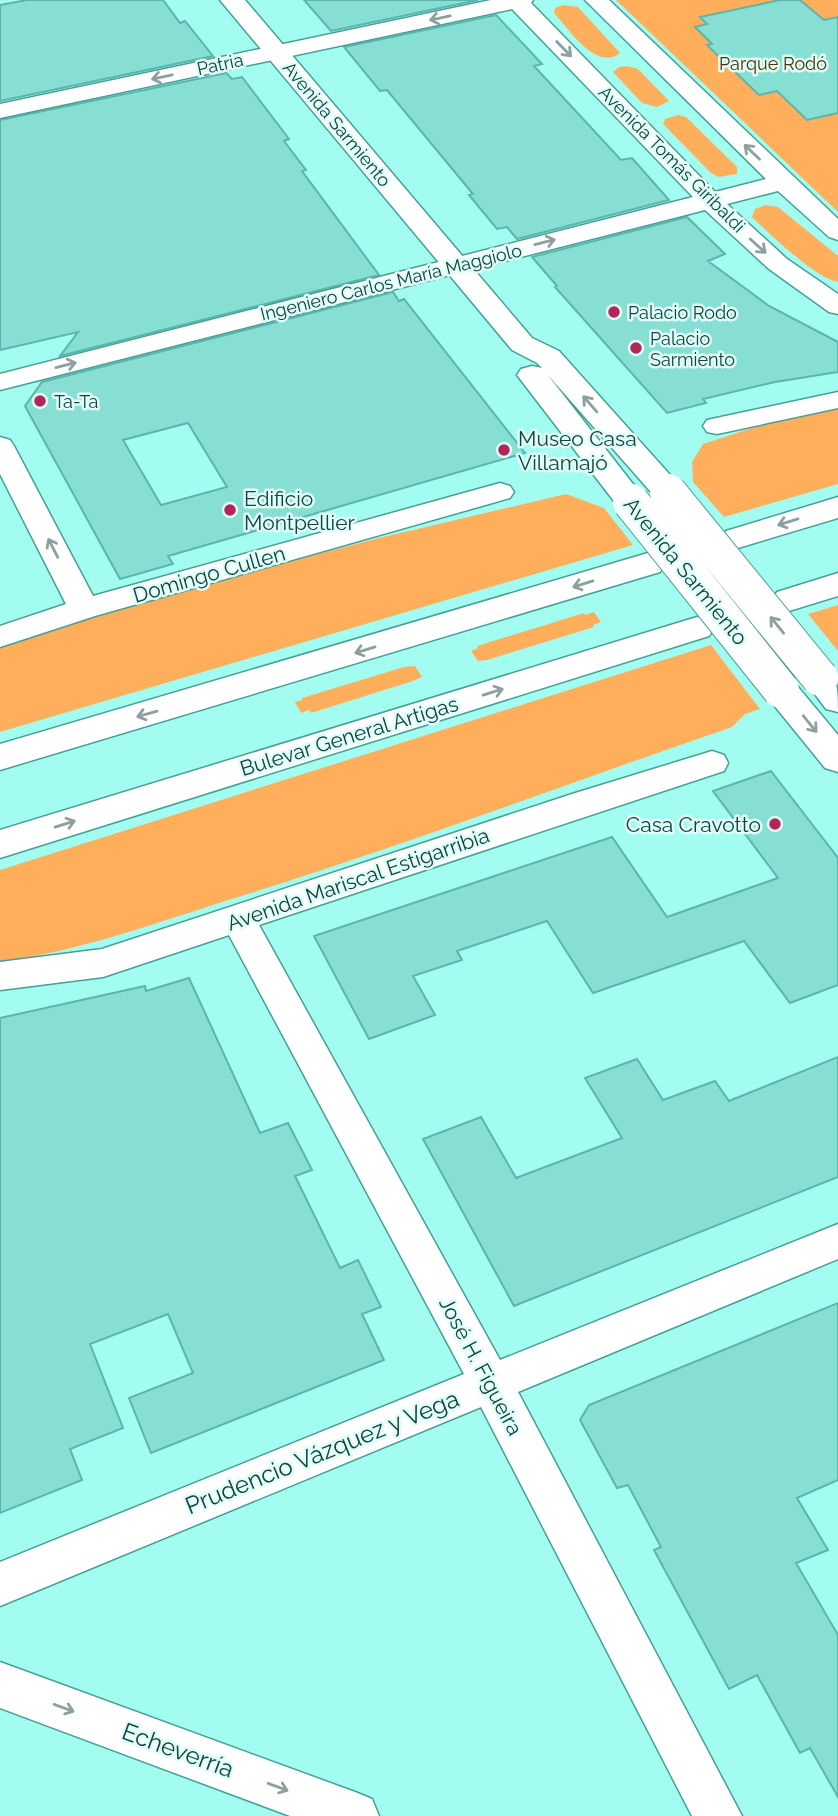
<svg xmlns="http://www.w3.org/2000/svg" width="838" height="1816" font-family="Raleway,sans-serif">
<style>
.green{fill:#ffaf5c}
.building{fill:#87dfd3;stroke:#5cb5aa;stroke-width:2;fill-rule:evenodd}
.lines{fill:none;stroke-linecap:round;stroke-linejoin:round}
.minor-casing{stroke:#45a095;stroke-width:3}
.tertiary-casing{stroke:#45a095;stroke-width:3}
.secondary-casing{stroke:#45a095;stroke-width:3}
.minor{fill:#fff;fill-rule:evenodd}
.tertiary{fill:#fff;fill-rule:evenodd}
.secondary{fill:#fff;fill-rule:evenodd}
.tertiary-bridge-casing{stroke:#45a095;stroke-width:38;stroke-linecap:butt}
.tertiary-bridge{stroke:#fff;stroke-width:36}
.oneway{stroke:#8ca09d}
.poi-dot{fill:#b42559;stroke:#ddfef9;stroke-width:2.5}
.labels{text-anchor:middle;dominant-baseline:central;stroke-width:5;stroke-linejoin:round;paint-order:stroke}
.far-park-label{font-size:18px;fill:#553000;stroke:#ddfef9}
.far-street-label{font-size:18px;fill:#1a403b;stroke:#ddfef9}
.far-poi-label{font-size:18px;fill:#1a403b;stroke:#ddfef9;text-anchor:start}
.poi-label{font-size:21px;fill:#1a403b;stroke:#ddfef9;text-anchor:start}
.street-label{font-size:21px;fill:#1a403b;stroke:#ddfef9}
.near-street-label{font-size:24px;fill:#1a403b;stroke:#ddfef9}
</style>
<rect width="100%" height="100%" fill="#a3fcf0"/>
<path class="green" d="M616,0H838V212Z
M563,5L578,7L620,53C596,72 569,29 554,13L555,8Z
M627,66L638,69L669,101L657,107L642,103L613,72L619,67Z
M678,115L686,117L737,167V174L719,177L711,173L663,124L665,119Z
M765,205L778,207L838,256V282C815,278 770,234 752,217L755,209Z
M838,407V484L724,517L693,482L692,462L703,444L752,428Z
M566,494L604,508L633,545L0,732V648L146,599L379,538Z
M838,605V651L808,614Z
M594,612L601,622L593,625L594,627L487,660L478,661L471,651L478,648L477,646L584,613L585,615Z
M711,645L760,709L745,714L732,727C566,784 403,846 235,898C158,922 81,951 0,962V870Z
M415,666L422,677L413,681L311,713L309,710L301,713L295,702L302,700V698L404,667Z"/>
<path class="building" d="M27,0H163L180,23L185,21L213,56L0,101V5Z
M304,0H478L331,31Z
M780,0H800L824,20L838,17V113L807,120L777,91L759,95L707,45L712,44L695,27L707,24L700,17Z
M496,15L542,64L534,66L621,160L632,158L669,200L517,239L507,227L497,229L469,195L473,194L387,90L380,91L344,47Z
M226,73L232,79L242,77L289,139L284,141L306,170L302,171L379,275L60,356L78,332L0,350V120Z
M687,217L725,254L708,261L769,306L838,342V372L775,382L703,399L706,403L667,413L555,287L557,286L532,257Z
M393,292L399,301L404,299L525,453L168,556L173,564L120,579L25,406L42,382ZM188,423L227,487L161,505L123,440Z
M771,771L838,858V985L790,1003L744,941L593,993L547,921L457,951L462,960L413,976L435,1015L369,1039L314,936L612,837L667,917L778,878L713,791Z
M189,978L260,1133L288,1123L312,1170L295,1176L340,1268L358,1260L381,1307L362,1314L384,1360L151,1453L129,1398L193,1373L168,1314L90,1344L123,1428L70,1449L82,1480L0,1513V1018L145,986L146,991Z
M838,1057V1177L514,1306L423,1139L481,1117L516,1178L622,1138L585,1078L637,1059L663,1100L715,1081L729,1101Z
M838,1303V1480L797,1498L828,1550L796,1563L838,1635V1797L810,1748L800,1753L757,1675L729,1689L654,1550L661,1547L628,1485L617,1488L580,1420L589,1405Z"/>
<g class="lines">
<g class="minor-casing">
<path id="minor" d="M491,0H533L531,3L715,192L766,179L585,0H609L838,219V240L829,237L778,191L727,204L787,259L838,294V314L829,312L769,269L705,210L0,390V374L693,197L512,9L0,118V104Z
M838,392V408L717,434L707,432L703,426L707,420Z
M0,437L10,440L14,446L93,596L500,483L510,486L514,492L510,498L95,616L0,647V626L66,604L0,474Z
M712,751L724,755L728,763L724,771L259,925L500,1360L838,1224V1259L518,1392L742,1816H692L481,1407L0,1606V1562L464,1374L229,935L103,977L0,990V962L102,949L572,794Z
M0,1662L355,1792L372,1799L379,1816H290L0,1708Z"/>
</g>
<g class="tertiary-casing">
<path id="tertiary" d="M220,0H245L532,338L559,351L679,485L684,492L679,499L668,502L657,499L547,374L647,502L642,509L631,512L620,509L517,375L521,369L532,366L542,368L537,363L512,350Z
M820,666C838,673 838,690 838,712L826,709L803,678L808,670Z
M781,678L793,681L838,735V772L825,768L769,699L763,690L769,681Z"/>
</g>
<g class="secondary-casing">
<path id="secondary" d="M838,497V518L738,548L726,545L722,538L726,531Z
M648,553L660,556L665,564L660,572L0,770V744Z
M838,573V596L789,611L777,608L772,600L777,592Z
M697,617L709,620L714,628L709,636L0,858V830Z"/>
</g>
<use href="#minor" class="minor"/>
<use href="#tertiary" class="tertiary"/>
<use href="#secondary" class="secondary"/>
<g class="tertiary-bridge-casing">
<path id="tertiary-bridge" d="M668,492L820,678
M631,502L781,690"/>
</g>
<use href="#tertiary-bridge" class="tertiary-bridge"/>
</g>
<defs><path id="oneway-shaft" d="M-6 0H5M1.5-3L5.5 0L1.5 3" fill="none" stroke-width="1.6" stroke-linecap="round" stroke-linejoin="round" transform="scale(1.75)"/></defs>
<g class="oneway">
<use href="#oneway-shaft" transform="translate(440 18) rotate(168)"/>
<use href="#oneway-shaft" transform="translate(564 49) rotate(46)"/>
<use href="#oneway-shaft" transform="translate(162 77) rotate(168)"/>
<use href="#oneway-shaft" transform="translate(752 152) rotate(-136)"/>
<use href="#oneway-shaft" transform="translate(545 242) rotate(-14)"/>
<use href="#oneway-shaft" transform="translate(758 246) rotate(42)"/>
<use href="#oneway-shaft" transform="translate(66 365) rotate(-14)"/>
<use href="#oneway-shaft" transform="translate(590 404) rotate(-131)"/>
<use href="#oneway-shaft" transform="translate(788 522) rotate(163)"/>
<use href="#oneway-shaft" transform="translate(53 548) rotate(-117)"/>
<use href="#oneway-shaft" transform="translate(583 584) rotate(163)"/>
<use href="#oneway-shaft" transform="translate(777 625) rotate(-129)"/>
<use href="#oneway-shaft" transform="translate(365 650) rotate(163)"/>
<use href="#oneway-shaft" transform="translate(493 692) rotate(-17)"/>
<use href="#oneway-shaft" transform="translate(147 714) rotate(164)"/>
<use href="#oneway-shaft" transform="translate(810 724) rotate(51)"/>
<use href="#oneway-shaft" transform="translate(65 824) rotate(-17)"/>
<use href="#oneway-shaft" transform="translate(64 1708) rotate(20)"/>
<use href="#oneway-shaft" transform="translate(278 1787) rotate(20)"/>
</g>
<g class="poi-dot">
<circle cx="614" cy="312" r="7"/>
<circle cx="636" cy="348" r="7"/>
<circle cx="40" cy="401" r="7"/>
<circle cx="504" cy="450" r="7"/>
<circle cx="230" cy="510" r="7"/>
<circle cx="775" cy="824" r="7"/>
</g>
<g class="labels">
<g class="far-park-label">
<text x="773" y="63">Parque Rodó</text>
</g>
<g class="far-street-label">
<text transform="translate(220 64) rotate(-12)">Patria</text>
<text transform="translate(337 124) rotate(50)">Avenida Sarmiento</text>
<text transform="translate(672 159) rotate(45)">Avenida Tomás Giribaldi</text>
<text transform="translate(391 282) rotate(-14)">Ingeniero Carlos María Maggiolo</text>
</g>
<g class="far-poi-label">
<text x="628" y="312">Palacio Rodo</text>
<text x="650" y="338">Palacio<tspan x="650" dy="21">Sarmiento</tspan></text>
<text x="54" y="401">Ta-Ta</text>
</g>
<g class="poi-label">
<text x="518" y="438">Museo Casa<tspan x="518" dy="24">Villamajó</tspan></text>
<text x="244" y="498">Edificio<tspan x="244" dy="24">Montpellier</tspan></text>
<text x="761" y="824" text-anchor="end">Casa Cravotto</text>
</g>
<g class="street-label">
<text transform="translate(686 571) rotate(51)">Avenida Sarmiento</text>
<text transform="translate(209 574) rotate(-16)">Domingo Cullen</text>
<text transform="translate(349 736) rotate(-17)">Bulevar General Artigas</text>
<text transform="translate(358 879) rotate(-19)">Avenida Mariscal Estigarribia</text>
<text transform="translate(481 1366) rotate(62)">José H. Figueira</text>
</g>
<g class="near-street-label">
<text transform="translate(322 1452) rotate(-22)">Prudencio Vázquez y Vega</text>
<text transform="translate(178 1750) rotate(20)">Echeverría</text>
</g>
</g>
</svg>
